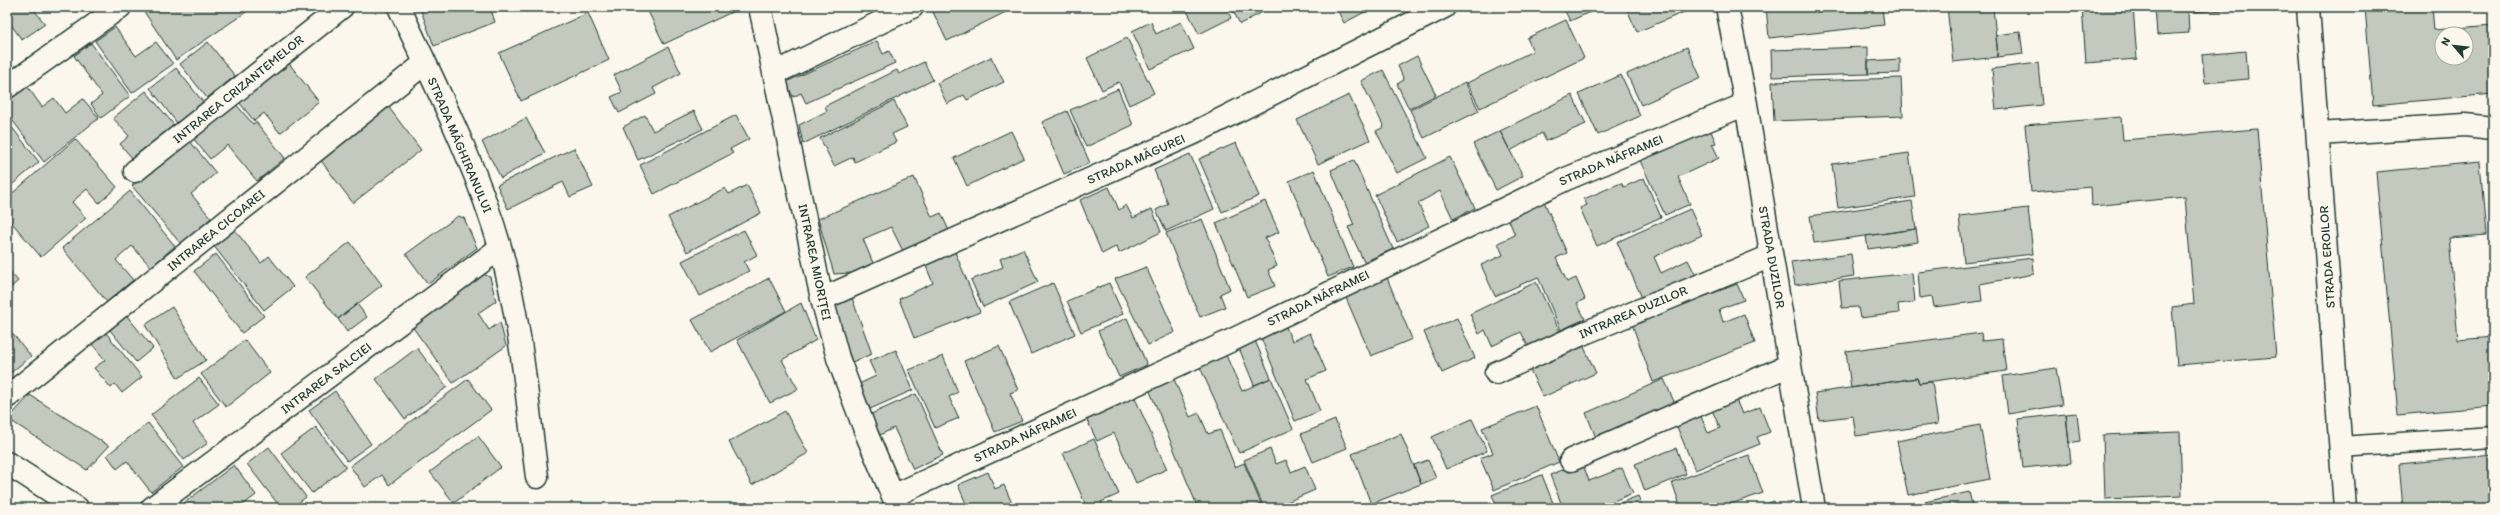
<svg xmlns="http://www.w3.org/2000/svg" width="2500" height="515" font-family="Itim,sans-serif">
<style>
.building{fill:#c4c9be;stroke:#1f3d34;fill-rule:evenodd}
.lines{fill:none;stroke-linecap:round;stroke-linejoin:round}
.service-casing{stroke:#1f3d34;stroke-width:23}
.minor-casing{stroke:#1f3d34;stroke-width:25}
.service{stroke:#fbf7ec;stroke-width:20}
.minor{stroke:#fbf7ec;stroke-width:22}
.labels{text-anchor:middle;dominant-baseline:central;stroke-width:3.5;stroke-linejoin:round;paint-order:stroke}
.street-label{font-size:13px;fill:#1f3d34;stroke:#fbf7ec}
</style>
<rect width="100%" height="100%" fill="#fbf7ec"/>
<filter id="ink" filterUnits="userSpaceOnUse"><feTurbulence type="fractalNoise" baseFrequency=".025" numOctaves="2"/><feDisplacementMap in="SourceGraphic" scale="8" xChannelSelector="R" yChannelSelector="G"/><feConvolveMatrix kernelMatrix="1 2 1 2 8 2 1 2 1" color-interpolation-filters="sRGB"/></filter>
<g filter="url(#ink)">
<path class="building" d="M7,7H41L35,11L45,24L22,40L7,19Z
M141,7H243L246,12L176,60Z
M423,7H490L495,22L434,46L420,8Z
M646,7H732L734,11L664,44Z
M937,7H1016L947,41L932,10Z
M1185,7H1226L1231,18L1199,34Z
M1231,7H1272L1240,24Z
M1336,7H1374L1344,23Z
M1563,7H1601L1570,21Z
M1626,7H1688L1689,10L1637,32Z
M1766,7H1882L1884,25L1769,38Z
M1947,7H1993L1998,57L1953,62Z
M2082,7H2133L2137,59L2086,63Z
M2155,7H2269V8L2188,12L2189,33L2157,35Z
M2365,7H2432L2434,30L2493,25V94L2373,105ZM2442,34H2466V58H2442Z
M588,13L609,60L521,101L499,53Z
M1566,20L1584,58L1480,108L1467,83L1533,51L1527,38Z
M1151,22L1156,34L1181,22L1194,49L1150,69L1132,31Z
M115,27L136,56L156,42L173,64L132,93L95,41Z
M2020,32L2023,54L1998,57L1996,35Z
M1127,38L1154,93L1129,105L1119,82L1102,90L1087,58Z
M877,41L883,54L889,51L895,63L806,103L801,93L793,97L786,82Z
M208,42L235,76L207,98L180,64Z
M91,43L130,96L101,118L91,104L102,95L74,56Z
M668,47L681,73L653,88L656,94L619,113L611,97L622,92L614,75Z
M1687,47L1701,78L1641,105L1627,74Z
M1868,47V74L1772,77L1771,50Z
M2246,51L2248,79L2205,83L2202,55Z
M1417,56L1436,95L1409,109L1397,84L1404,80L1398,66Z
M991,57L1004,82L967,100L964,95L947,104L937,83Z
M1900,59V73L1868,74V61Z
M288,62L319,102L280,133L264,113L254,121L239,102Z
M924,62L933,80L803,144L799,125L827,111L825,106L897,70L899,74Z
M2038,63L2042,105L1996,110L1992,69Z
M176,68L203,102L177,123L150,88Z
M1383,70L1427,158L1397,173L1376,131L1384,127L1361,81Z
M1621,75L1640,116L1598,135L1579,94Z
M1901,78L1903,116L1774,121L1772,82Z
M1465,82L1479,111L1424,138L1410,110Z
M27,86L42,107L54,98L65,113L83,99L99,118L44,162L7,113V100Z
M1118,89L1133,125L1086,147L1070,110Z
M146,91L174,125L132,158L120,144L129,136L113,118Z
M1349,95L1370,140L1318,164L1297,120Z
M1572,95L1586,124L1546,141L1542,133L1510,151L1500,131Z
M894,101L907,127L892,134L896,142L855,162L853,157L834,166L820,138Z
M234,102L253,124L256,122L285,158L257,181L227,145L210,159L192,137Z
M387,105L421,150L353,203L319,158Z
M694,111L703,129L638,160L623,127L645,115L653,131Z
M1067,111L1090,163L1064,174L1042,122Z
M736,115L749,139L730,149L733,153L654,194L640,165Z
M2121,117L2123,140L2257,129L2276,357L2177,365L2172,307L2194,304L2185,197L2092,206L2091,187L2031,192L2025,125Z
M526,118L545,153L501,178L482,142Z
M7,121L39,162L7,189Z
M1707,122L1716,143L1712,144L1719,158L1678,177L1690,204L1665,215L1637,154Z
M1011,131L1024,158L967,186L954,158Z
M1500,131L1523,176L1496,190L1473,144Z
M75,139L117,187L99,203L87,189L72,202L86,218L41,257L7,217V198Z
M188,139L216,173L191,194L211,218L181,244L132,186Z
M1236,143L1259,196L1222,212L1199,159Z
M574,148L593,187L570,197L563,182L508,209L497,185Z
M1909,153L1915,197L1838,208L1832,164Z
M1190,154L1214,209L1166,231L1156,210L1168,204L1154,170Z
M1450,157L1475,208L1453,219L1440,191L1418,203L1429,226L1397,242L1375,195Z
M1354,160L1393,249L1364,262L1348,227L1354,225L1331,170Z
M2480,162L2486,235L2449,238L2458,340L2493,337V406L2398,415L2376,172Z
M1314,170L1353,267L1328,277L1289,181Z
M914,177L932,217L941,213L950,233L903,251L891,227L863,239L873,263L852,273L834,274L818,219Z
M1644,178L1661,217L1597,246L1580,208L1587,205L1584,199L1621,183L1624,187Z
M747,185L761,213L687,252L668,217L725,188L729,194Z
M1109,187L1119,210L1126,205L1133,218L1152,209L1161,232L1119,253L1117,246L1102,254L1080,200Z
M130,191L175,246L151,267L132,246L116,260L133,280L107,302L62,248Z
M1542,197L1567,253L1556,258L1567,282L1576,278L1585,299L1577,303L1585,319L1561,330L1538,277L1495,296L1481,265L1503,255L1498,243L1515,235L1506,213Z
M1265,201L1279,232L1265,238L1277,266L1268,270L1275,286L1247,297L1216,223Z
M1912,201L1916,229L1814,243L1810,216Z
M2028,208L2033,254L1964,262L1959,216Z
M1690,209L1702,235L1654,257L1661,273L1688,260L1696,276L1643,300L1617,242Z
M458,216L464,218L477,248L428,284L406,254Z
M1202,219L1230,289L1220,294L1225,307L1200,317L1166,233Z
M234,229L261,263L269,256L293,287L264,310L213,245Z
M1916,229L1918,242L1868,249L1866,236Z
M744,230L757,255L744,262L749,271L700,296L682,261Z
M350,242L382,285L338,319L305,277Z
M1023,249L1038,282L983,307L971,280L1003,267L1000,259Z
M955,252L980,312L914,338L899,299L933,283L925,264Z
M216,254L264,316L242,333L194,271Z
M1851,254L1854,276L1795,285L1791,262Z
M2033,258L2034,274L1980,284L1982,301L1934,307L1932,296L1920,298L1918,272Z
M1146,267L1175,332L1148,345L1115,279Z
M7,268L18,281L7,291Z
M1385,273L1412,339L1371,356L1343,291Z
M1912,273L1915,302L1898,304L1899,313L1860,318L1858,307L1842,308L1839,281Z
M483,274L490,277L496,301L478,313L489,330L500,322L506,346L453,383L411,325Z
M769,278L786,311L710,352L692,320Z
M1536,282L1561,334L1530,350L1521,332L1492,346L1485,330L1479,334L1470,314Z
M1053,283L1075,334L1031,354L1009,302Z
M1109,283L1123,314L1081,332L1067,301Z
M1737,284L1744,300L1719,309L1723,322L1744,314L1755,343L1653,382L1632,324Z
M852,298L872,354L852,362L832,306Z
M801,303L816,340L782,360L798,389L770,403L737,340Z
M357,304L367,317L347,332L338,319Z
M172,307L206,360L178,378L145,325Z
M127,316L153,348L136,362L110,330Z
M1127,318L1147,365L1119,377L1098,331Z
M1457,318L1475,358L1442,373L1424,332Z
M1284,323L1292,341L1310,333L1326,371L1307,379L1320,411L1295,421L1259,333Z
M7,327L31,356L7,376Z
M106,333L142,377L122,393L115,384L111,388L94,368L105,360L92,344Z
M1981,333L1982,341L2002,339L2006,371L1919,383L1917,378L1851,388L1846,351Z
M1253,336L1271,378L1254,385L1237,343Z
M245,340L270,373L226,407L201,374Z
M1583,345L1596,373L1543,397L1530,370Z
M999,346L1018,390L1010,393L1022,421L995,432L964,361Z
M417,348L447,387L405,419L376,379Z
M896,350L913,390L870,409L859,384L876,376L869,361Z
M1225,353L1242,391L1271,378L1293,429L1239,453L1199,365Z
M943,356L958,392L949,397L959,418L935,428L909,370Z
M2056,368L2062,405L2008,414L2003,376Z
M199,378L219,404L193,423L208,443L184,460L151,415Z
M1917,378L1919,383L1932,382L1938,424L1856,436L1853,416L1819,420L1815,393Z
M468,379L491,410L389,485L382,475L365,487L350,466Z
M1174,379L1190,417L1199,413L1208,434L1220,430L1235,467L1244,463L1261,504L1251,508H1198L1149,389Z
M1664,379L1676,406L1597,440L1586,413Z
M335,391L371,444L347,461L309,410Z
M916,394L943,455L913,469L894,428L878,436L869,415Z
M30,395L109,446L87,470L8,419Z
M1134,396L1167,469L1136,483L1114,433L1097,441L1086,418Z
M1736,400L1742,414L1760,407L1770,432L1757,437L1760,444L1695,470L1675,422L1699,412L1708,433L1720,428L1712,410Z
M1536,406L1559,462L1494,490L1480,458L1493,453L1482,428Z
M785,411L808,453L752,485L729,442Z
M2077,413L2080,441L2069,443L2066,414Z
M2066,414L2071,463L2023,468L2018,419Z
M1472,419L1487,451L1446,469L1432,437Z
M1335,420L1347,448L1313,462L1301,434Z
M148,423L183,467L151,492L127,461L117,469L107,455Z
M1980,425L1990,479L1908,495L1897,441Z
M316,427L346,467L312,493L281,453Z
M2180,432L2182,496L2105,499L2103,435Z
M1401,434L1421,484L1371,504L1352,454Z
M478,436L501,467L454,503L430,472Z
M1094,439L1119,494L1101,502L1104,508H1087L1063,453Z
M269,447L306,497L292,508H281L247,464Z
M1676,448L1686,474L1645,491L1635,464Z
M1270,449L1276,464L1286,460L1291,472L1305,466L1315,490L1287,502L1288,504L1279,508H1264L1244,460Z
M1749,455L1763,493L1719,508H1681L1672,482Z
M2493,455V508H2403L2399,464Z
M1428,460L1436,478L1421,484L1414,465Z
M1582,462L1589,481L1622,468L1633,493L1596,508H1563L1550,475Z
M234,465L256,495L239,508H188L184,503Z
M988,472L995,489L1004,485L1014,508H968L958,485Z
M1542,475L1555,508H1498L1492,495Z
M1969,492L1973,508H1898Z
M1638,496L1643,508H1622L1620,503Z
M1774,501L1776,508H1754Z
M1391,502L1394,508H1378Z"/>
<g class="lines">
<g class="service-casing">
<path id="service" d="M2340,447L2493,437"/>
</g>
<g class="minor-casing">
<path id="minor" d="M399,7C435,85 476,164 500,247C521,321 527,400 537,477
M760,7L822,299L838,358L867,435L898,508
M1727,7L1746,104L1814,508
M2308,7L2345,508
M775,73L912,7
M7,87L120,7
M2318,134L2465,125L2493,128
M135,171L342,7
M822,299L1194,133L1444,7
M1496,373L1582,334L1771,256
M7,397L425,63
M1571,460L1790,365
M7,463L77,508
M893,496L1228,342L1566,179L1746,104
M152,508L500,248"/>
</g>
<use href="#service" class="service"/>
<use href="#minor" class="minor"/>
</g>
</g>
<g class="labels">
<g class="street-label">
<text transform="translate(238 89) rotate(-39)">INTRAREA CRIZANTEMELOR</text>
<text transform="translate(460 145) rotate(67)">STRADA MĂGHIRANULUI</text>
<text transform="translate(1136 159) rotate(-24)">STRADA MĂGUREI</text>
<text transform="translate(1611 160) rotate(-23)">STRADA NĂFRAMEI</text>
<text transform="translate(216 230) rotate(-39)">INTRAREA CICOAREI</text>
<text transform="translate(1772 257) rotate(80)">STRADA DUZILOR</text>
<text transform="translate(2327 257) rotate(-94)">STRADA EROILOR</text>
<text transform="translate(815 262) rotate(78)">INTRAREA MIORIȚEI</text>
<text transform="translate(1318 298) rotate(-26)">STRADA NĂFRAMEI</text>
<text transform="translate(1633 312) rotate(-23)">INTRAREA DUZILOR</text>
<text transform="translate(326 378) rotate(-37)">INTRAREA SALCIEI</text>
<text transform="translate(1025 435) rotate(-25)">STRADA NĂFRAMEI</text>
</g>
</g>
<rect width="2500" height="515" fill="none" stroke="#fbf7ec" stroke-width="24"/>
<rect x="12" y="12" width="2476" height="491" fill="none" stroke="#1f3d34" stroke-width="1.5" filter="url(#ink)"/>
<g transform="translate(2454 46) rotate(298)"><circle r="19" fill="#fbf7ec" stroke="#a3ada2"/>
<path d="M0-3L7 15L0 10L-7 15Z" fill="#1f3d34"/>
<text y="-6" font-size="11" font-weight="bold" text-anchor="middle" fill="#1f3d34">N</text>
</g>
</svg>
